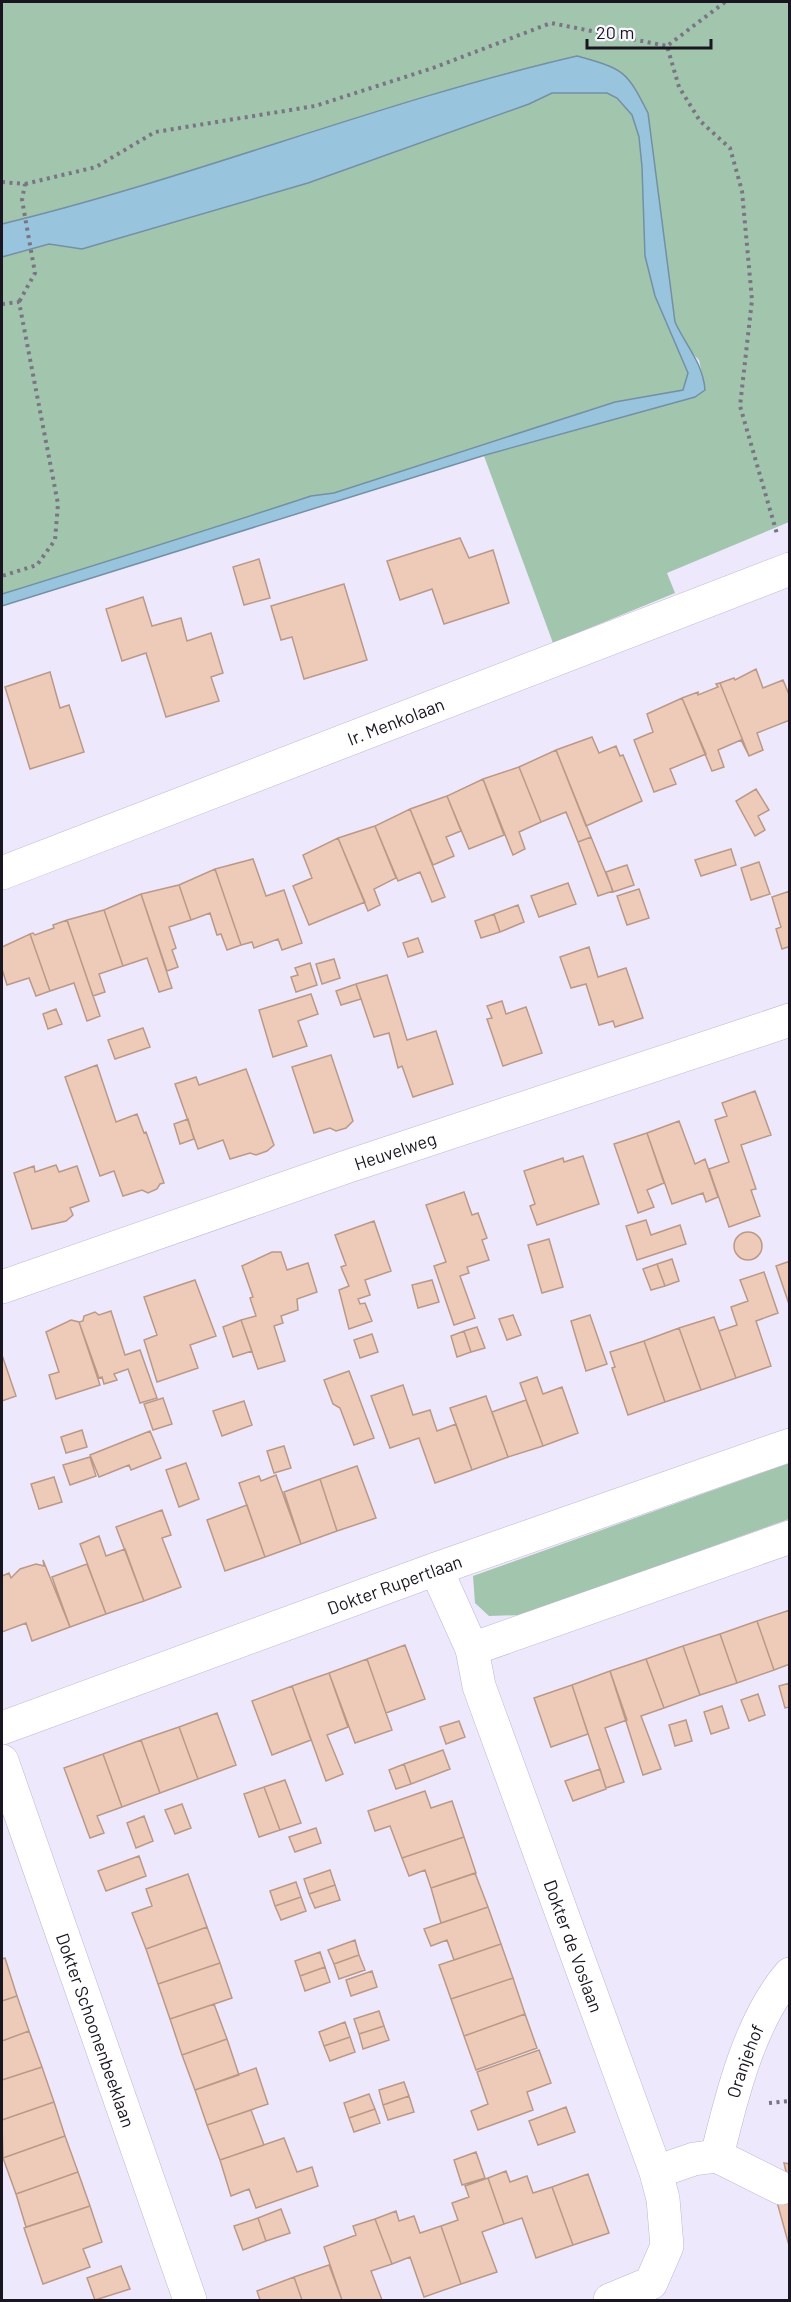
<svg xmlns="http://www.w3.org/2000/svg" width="791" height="2302" font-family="Barlow,sans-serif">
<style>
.green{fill:#a2c5ad}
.water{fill:#99c4de;stroke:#7390a5;stroke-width:1.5}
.building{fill:#eecbb9;stroke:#ba9988;stroke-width:1.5}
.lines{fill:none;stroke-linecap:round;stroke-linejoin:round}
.street-casing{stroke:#bfb5d5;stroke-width:34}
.path{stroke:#7a7584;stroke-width:4;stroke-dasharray:3 4.5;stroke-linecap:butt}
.street{stroke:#fff;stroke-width:33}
.labels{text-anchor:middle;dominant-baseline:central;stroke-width:5;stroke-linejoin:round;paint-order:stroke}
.street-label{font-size:18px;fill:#1a1621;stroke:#f9f7fe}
</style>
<rect width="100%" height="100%" fill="#eee8fc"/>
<path class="green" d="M2,2H789V522L667,573L675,593L553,643L484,456L695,397L705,389L699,360L686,347L675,322L648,113L577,56C382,101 196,177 2,224Z
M581,91L607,93L617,98L632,115L639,137L642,167L645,256L655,296L688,373L683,390L615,402L334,493L311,496C208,530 105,562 2,594V257L49,244L82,249L308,183L529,104L552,93Z
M789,1463V1519L521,1615L489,1616L475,1603L473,1576Z"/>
<path class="water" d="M577,56C623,69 626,69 648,113L675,322C686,346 703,363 705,390L695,397L482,456L2,606V594C105,562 208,530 311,496L334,493L615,402L683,390L688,373L655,296L645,256L642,167L639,137L632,115L617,98L607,93H552L529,104L308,183L82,249L49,244L2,257V224C196,177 382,101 577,56Z"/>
<path class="building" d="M460,538L469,558L493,550L509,603L444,624L432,589L400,600L387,561Z
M259,559L270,598L244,605L233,567Z
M344,584L367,660L304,679L292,637L281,640L271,606Z
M143,597L152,626L181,618L187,641L211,633L223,673L211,677L219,701L166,717L146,653L122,661L106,609Z
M756,669L763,688L783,680L790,697V720L757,733L763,750L749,756L720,683L734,678L735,680Z
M50,672L60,708L69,705L84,752L30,769L5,687Z
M720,683L749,756L741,740L718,750L724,767L712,771L682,698L698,692V695L718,687L716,684Z
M682,698L706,754L670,769L676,784L654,792L634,740L653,732L647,714Z
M592,737L599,753L616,746L620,756L623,755L642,801L586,826L556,750Z
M556,750L591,837L578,842L566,812L541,822L519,767Z
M519,767L541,822L519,832L525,849L513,855L483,779Z
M483,779L504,835L469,849L447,796Z
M756,789L769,810L758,816L765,830L755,836L736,801Z
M447,796L461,831L446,837L454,856L433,865L410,809Z
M410,809L445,897L432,902L420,872L398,881L375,826Z
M375,826L396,878L374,889L380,905L368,911L338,838Z
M591,837L613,891L598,896L578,842Z
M338,838L365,902L309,925L293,886L312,878L303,855Z
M731,849L736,865L701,876L695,860Z
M253,859L266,896L284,890L302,943L282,950L278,939L254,948L252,942L241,945L215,869Z
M759,862L770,894L751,900L741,868Z
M627,865L634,885L613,892L606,872Z
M215,869L241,945L227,950L221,934L217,935L210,913L191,920L179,885Z
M568,883L576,904L539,917L531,896Z
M179,885L191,920L169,927L176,948L172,950L178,967L167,971L141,894Z
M639,889L649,918L627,925L617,896Z
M790,891V952L788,947L782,949L776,929L781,927L772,897Z
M141,894L172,988L159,992L147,958L123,966L104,910Z
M518,905L524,922L500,932L494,914Z
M104,910L123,966L99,974L105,992L93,996L67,920Z
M494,914L500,932L481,938L475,921Z
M67,920L100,1016L87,1021L74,983L50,991L30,934L33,933L35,935L54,928L53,925Z
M30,934L50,991L36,996L29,978L7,985L2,969V947Z
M418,938L423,952L408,957L403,943Z
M589,947L598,977L626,968L643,1018L615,1027L613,1021L599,1025L586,984L571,988L560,957Z
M334,959L340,978L322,984L316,964Z
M310,963L317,985L296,992L291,977L298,975L295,968Z
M387,975L407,1040L436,1031L453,1084L413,1097L402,1066L398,1068L389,1033L374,1037L356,984Z
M356,984L361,999L341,1005L336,991Z
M311,994L318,1014L298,1021L307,1046L273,1057L259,1010Z
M502,1001L506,1014L526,1007L542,1053L503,1066L487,1019L492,1018L487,1006Z
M56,1009L62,1024L48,1029L43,1014Z
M143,1028L150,1047L115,1059L108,1040Z
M331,1055L353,1121L346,1128L336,1131L330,1128L314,1133L292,1067Z
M97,1065L116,1122L137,1114L144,1133L146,1132L164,1183L160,1184L157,1189L148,1193L142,1190L123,1196L114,1171L100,1176L65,1077Z
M246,1069L274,1145L267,1151L256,1155L250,1153L230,1159L223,1140L198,1149L175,1084L196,1077L199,1085Z
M755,1091L771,1135L741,1145L756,1189L751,1190L760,1216L729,1227L709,1169L729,1162L715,1120L727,1116L722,1103Z
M188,1119L194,1139L180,1144L174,1124Z
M679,1121L695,1164L705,1159L718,1197L706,1202L703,1193L672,1204L647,1133Z
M647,1133L664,1183L647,1190L654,1207L638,1213L614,1144Z
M583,1156L599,1204L537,1225L530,1206L535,1204L524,1171L563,1158L564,1162Z
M56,1165L59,1172L77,1166L89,1201L70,1208L73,1215L66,1221L32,1229L14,1173L34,1166L35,1172Z
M464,1192L472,1215L478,1213L487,1238L482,1240L489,1260L467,1267L469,1273L460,1276L475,1318L454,1325L434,1266L446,1262L426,1205Z
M646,1220L651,1235L680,1225L686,1244L637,1260L626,1226Z
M374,1221L391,1271L365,1280L370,1295L358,1299L360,1304L365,1303L372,1321L349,1329L339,1290L349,1286L341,1267L346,1265L335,1235Z
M734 1246a14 14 0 1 1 28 0a14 14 0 1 1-28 0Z
M549,1239L563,1287L542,1293L528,1245Z
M272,1252H281L287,1270L308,1263L317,1292L297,1299L298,1310L281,1316L283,1323L274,1326L285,1361L258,1369L241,1320L256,1316L250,1298L253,1297L242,1266Z
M672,1259L679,1281L665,1286L657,1264Z
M790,1261V1303L789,1304L776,1266Z
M657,1264L665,1286L651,1290L643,1269Z
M764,1272L778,1313L756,1321L771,1366L736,1378L719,1331L737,1325L731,1307L748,1301L740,1280Z
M195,1280L216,1336L190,1345L198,1368L157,1382L144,1340L157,1335L144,1297Z
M432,1280L439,1302L418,1308L412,1285Z
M111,1311L125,1355L140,1350L157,1398L140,1403L128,1369L114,1374L117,1380L104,1384L102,1377L99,1378L79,1322L83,1321L84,1316L95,1312L99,1315Z
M513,1315L521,1335L507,1340L499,1319Z
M590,1315L607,1364L586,1371L571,1321Z
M714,1317L736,1378L701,1390L679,1328Z
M71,1320L79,1322L100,1385L56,1399L49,1375L59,1372L46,1332Z
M241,1320L252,1351L233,1357L223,1327Z
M477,1327L485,1348L471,1352L464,1331Z
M679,1328L701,1390L665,1402L644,1341Z
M464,1331L471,1352L457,1357L451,1336Z
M372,1334L378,1352L360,1358L354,1340Z
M644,1341L665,1402L628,1415L612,1368L615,1367L610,1352Z
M2,1355L16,1396L2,1401Z
M349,1371L374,1438L354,1445L340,1408L333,1404L324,1380Z
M537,1377L543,1394L562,1387L578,1433L543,1446L520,1383Z
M403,1385L413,1415L430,1410L437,1431L456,1424L472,1470L435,1483L419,1438L390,1448L371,1396Z
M486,1396L508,1457L472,1470L450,1408Z
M163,1398L172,1424L153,1430L144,1404Z
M526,1400L543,1446L508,1457L492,1412Z
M244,1401L252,1425L222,1436L213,1411Z
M82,1430L87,1447L66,1453L61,1437Z
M150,1431L161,1458L131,1470L129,1465L99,1477L90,1455Z
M284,1446L291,1468L274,1473L267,1451Z
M90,1457L96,1476L70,1485L63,1465Z
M186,1463L199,1499L179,1507L166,1470Z
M357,1466L376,1518L337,1531L320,1479Z
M276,1475L301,1544L265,1557L239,1483L259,1476L261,1481Z
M54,1477L62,1502L39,1509L31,1484Z
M320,1479L337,1531L301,1544L284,1492Z
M247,1505L265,1557L225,1571L207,1520Z
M162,1510L171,1535L162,1538L181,1587L144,1601L116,1527Z
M99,1536L106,1556L125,1549L144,1601L106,1614L80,1544Z
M43,1560L70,1627L32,1641L26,1623L2,1632V1576L9,1573L11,1578L20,1569L36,1564L44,1566Z
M87,1564L106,1614L70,1627L52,1577Z
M790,1610V1664L774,1670L757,1621Z
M757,1621L774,1670L737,1683L720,1634Z
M720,1634L737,1683L700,1695L683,1646Z
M405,1645L425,1699L386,1713L367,1659Z
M683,1646L700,1695L664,1708L646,1659Z
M367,1659L392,1730L355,1743L329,1673Z
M646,1659L664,1708L641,1716L661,1769L643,1775L610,1671Z
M610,1671L627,1720L605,1728L624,1782L606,1788L572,1685Z
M329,1673L348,1727L327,1735L343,1774L326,1781L292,1686Z
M790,1683V1707L785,1708L779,1686Z
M572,1685L588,1734L551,1747L534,1698Z
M292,1686L311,1740L272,1755L252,1701Z
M758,1694L765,1715L749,1721L741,1700Z
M722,1706L729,1728L711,1734L704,1712Z
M217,1713L236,1765L198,1779L179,1727Z
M686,1720L692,1741L675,1746L669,1725Z
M459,1721L465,1737L446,1744L440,1727Z
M179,1727L198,1779L160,1793L141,1740Z
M141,1740L160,1793L122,1807L103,1754Z
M443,1750L450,1769L411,1784L404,1764Z
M103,1754L122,1807L97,1816L104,1833L90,1838L64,1768Z
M404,1764L411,1784L396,1789L389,1770Z
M600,1769L606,1789L573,1801L565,1781Z
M285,1780L301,1823L280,1830L264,1787Z
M264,1787L280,1830L259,1837L244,1794Z
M425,1791L431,1808L452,1801L464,1837L402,1858L390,1826L375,1831L368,1811Z
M182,1804L191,1828L175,1834L165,1810Z
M144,1816L153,1841L136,1848L127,1823Z
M316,1828L321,1843L295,1852L289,1837Z
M464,1837L476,1873L431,1888L425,1870L409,1876L402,1858Z
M139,1856L146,1876L106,1891L98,1871Z
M330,1870L335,1885L309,1894L304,1879Z
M475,1873L488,1907L441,1923L431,1888Z
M188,1874L207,1927L146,1949L132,1913L152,1906L146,1889Z
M296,1882L301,1897L275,1906L270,1891Z
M335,1885L340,1900L315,1908L309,1894Z
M301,1897L306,1911L281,1920L275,1906Z
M488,1907L501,1944L454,1960L447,1940L431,1946L424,1929Z
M207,1927L220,1963L158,1984L146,1949Z
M355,1940L359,1955L334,1964L328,1950Z
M501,1944L513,1978L451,1999L439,1965Z
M320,1952L325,1967L300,1976L295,1961Z
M359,1955L365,1970L339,1979L334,1964Z
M5,1958L17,1996L2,2001V1959Z
M220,1963L232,1998L170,2019L158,1984Z
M325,1967L330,1982L305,1991L300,1976Z
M372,1971L377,1987L351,1996L346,1980Z
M513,1978L525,2014L464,2036L451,1999Z
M17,1996L29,2031L2,2041V2001Z
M214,2004L227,2039L182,2055L170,2019Z
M379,2011L384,2026L359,2034L354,2019Z
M525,2014L537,2048L476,2070L464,2036Z
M345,2022L350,2037L324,2046L319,2032Z
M384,2026L389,2040L363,2049L359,2034Z
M29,2031L42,2067L2,2080V2041Z
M350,2037L355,2052L330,2061L324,2046Z
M227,2039L239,2075L195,2090L182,2055Z
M539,2050L551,2083L527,2092L533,2110L478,2130L471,2111L488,2104L477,2072Z
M42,2067L54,2102L2,2120V2080Z
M256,2068L268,2104L207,2125L195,2090Z
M404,2082L409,2096L383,2105L379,2090Z
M369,2094L375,2109L349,2118L344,2103Z
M409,2096L414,2112L388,2120L383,2105Z
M54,2102L65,2136L3,2158L2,2120Z
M566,2107L575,2132L538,2145L529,2121Z
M375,2109L380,2123L354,2132L349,2118Z
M251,2110L264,2145L220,2160L207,2125Z
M65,2136L78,2172L16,2194L3,2158Z
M284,2138L297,2172L312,2167L318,2186L256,2208L249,2189L231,2196L220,2160Z
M476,2152L485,2178L462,2185L454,2160Z
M784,2163L790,2164V2249L774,2191L788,2180Z
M506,2171L510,2182L527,2176L533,2193L552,2187L573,2245L536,2258L522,2218L504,2224L488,2178Z
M78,2172L90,2206L26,2227L16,2194Z
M588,2174L609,2233L573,2245L552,2187Z
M488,2178L504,2224L482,2232L497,2272L461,2284L441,2226L458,2220L452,2203L469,2197L465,2186Z
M90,2206L102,2242L83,2249L90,2267L43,2284L24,2228Z
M281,2209L290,2233L266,2241L258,2218Z
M396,2211L399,2221L414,2216L420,2233L441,2226L461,2284L424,2297L410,2257L392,2264L375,2219Z
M258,2218L266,2241L243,2250L234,2226Z
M375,2219L392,2264L371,2271L382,2300H342L324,2247L356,2235L353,2226Z
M329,2265L342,2300H302L294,2277Z
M121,2266L130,2289L95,2300L87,2278Z
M294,2277L302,2300H260L257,2291Z"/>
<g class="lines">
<g class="street-casing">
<g id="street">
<path id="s1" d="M2,873L790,569"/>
<path id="s2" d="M2,1287L346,1167L790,1020"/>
<path id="s3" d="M436,1569L472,1649L479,1686L656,2172L663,2199L667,2246L651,2283L610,2300"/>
<path d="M472,1649L790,1537"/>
<path id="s4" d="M2,1728L436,1569L790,1445"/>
<path id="s5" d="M2,1761L190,2300"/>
<path id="s6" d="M717,2156C731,2098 750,2020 790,1974"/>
<path d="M656,2172L694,2159L717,2156L781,2188"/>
</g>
</g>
<path class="path" d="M725,2L667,46L679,87L700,121L730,148L742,191L752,300L740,406L777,534
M2,182L25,184L22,200L35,273L19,302
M25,184L96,167L155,132L315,106L433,68L551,23L667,46
M2,304L19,302L58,504L55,540L37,565L2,576
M769,2103L790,2101"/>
<use href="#street" class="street"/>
</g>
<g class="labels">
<g class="street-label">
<text stroke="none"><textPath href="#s1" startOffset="422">Ir. Menkolaan</textPath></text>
<text stroke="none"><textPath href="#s2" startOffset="416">Heuvelweg</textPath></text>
<text stroke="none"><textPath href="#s4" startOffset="418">Dokter Rupertlaan</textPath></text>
<text stroke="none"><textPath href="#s3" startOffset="402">Dokter de Voslaan</textPath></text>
<text stroke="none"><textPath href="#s5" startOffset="285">Dokter Schoonenbeeklaan</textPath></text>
<text stroke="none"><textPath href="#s6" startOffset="99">Oranjehof</textPath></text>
</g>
</g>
<rect width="791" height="2302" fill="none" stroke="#1a1621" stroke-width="6"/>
<path d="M587 39v9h124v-9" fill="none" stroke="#1a1621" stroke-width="3"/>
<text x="596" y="39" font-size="18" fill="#1a1621" stroke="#f9f7fe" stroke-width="4.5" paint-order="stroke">20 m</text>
</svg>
